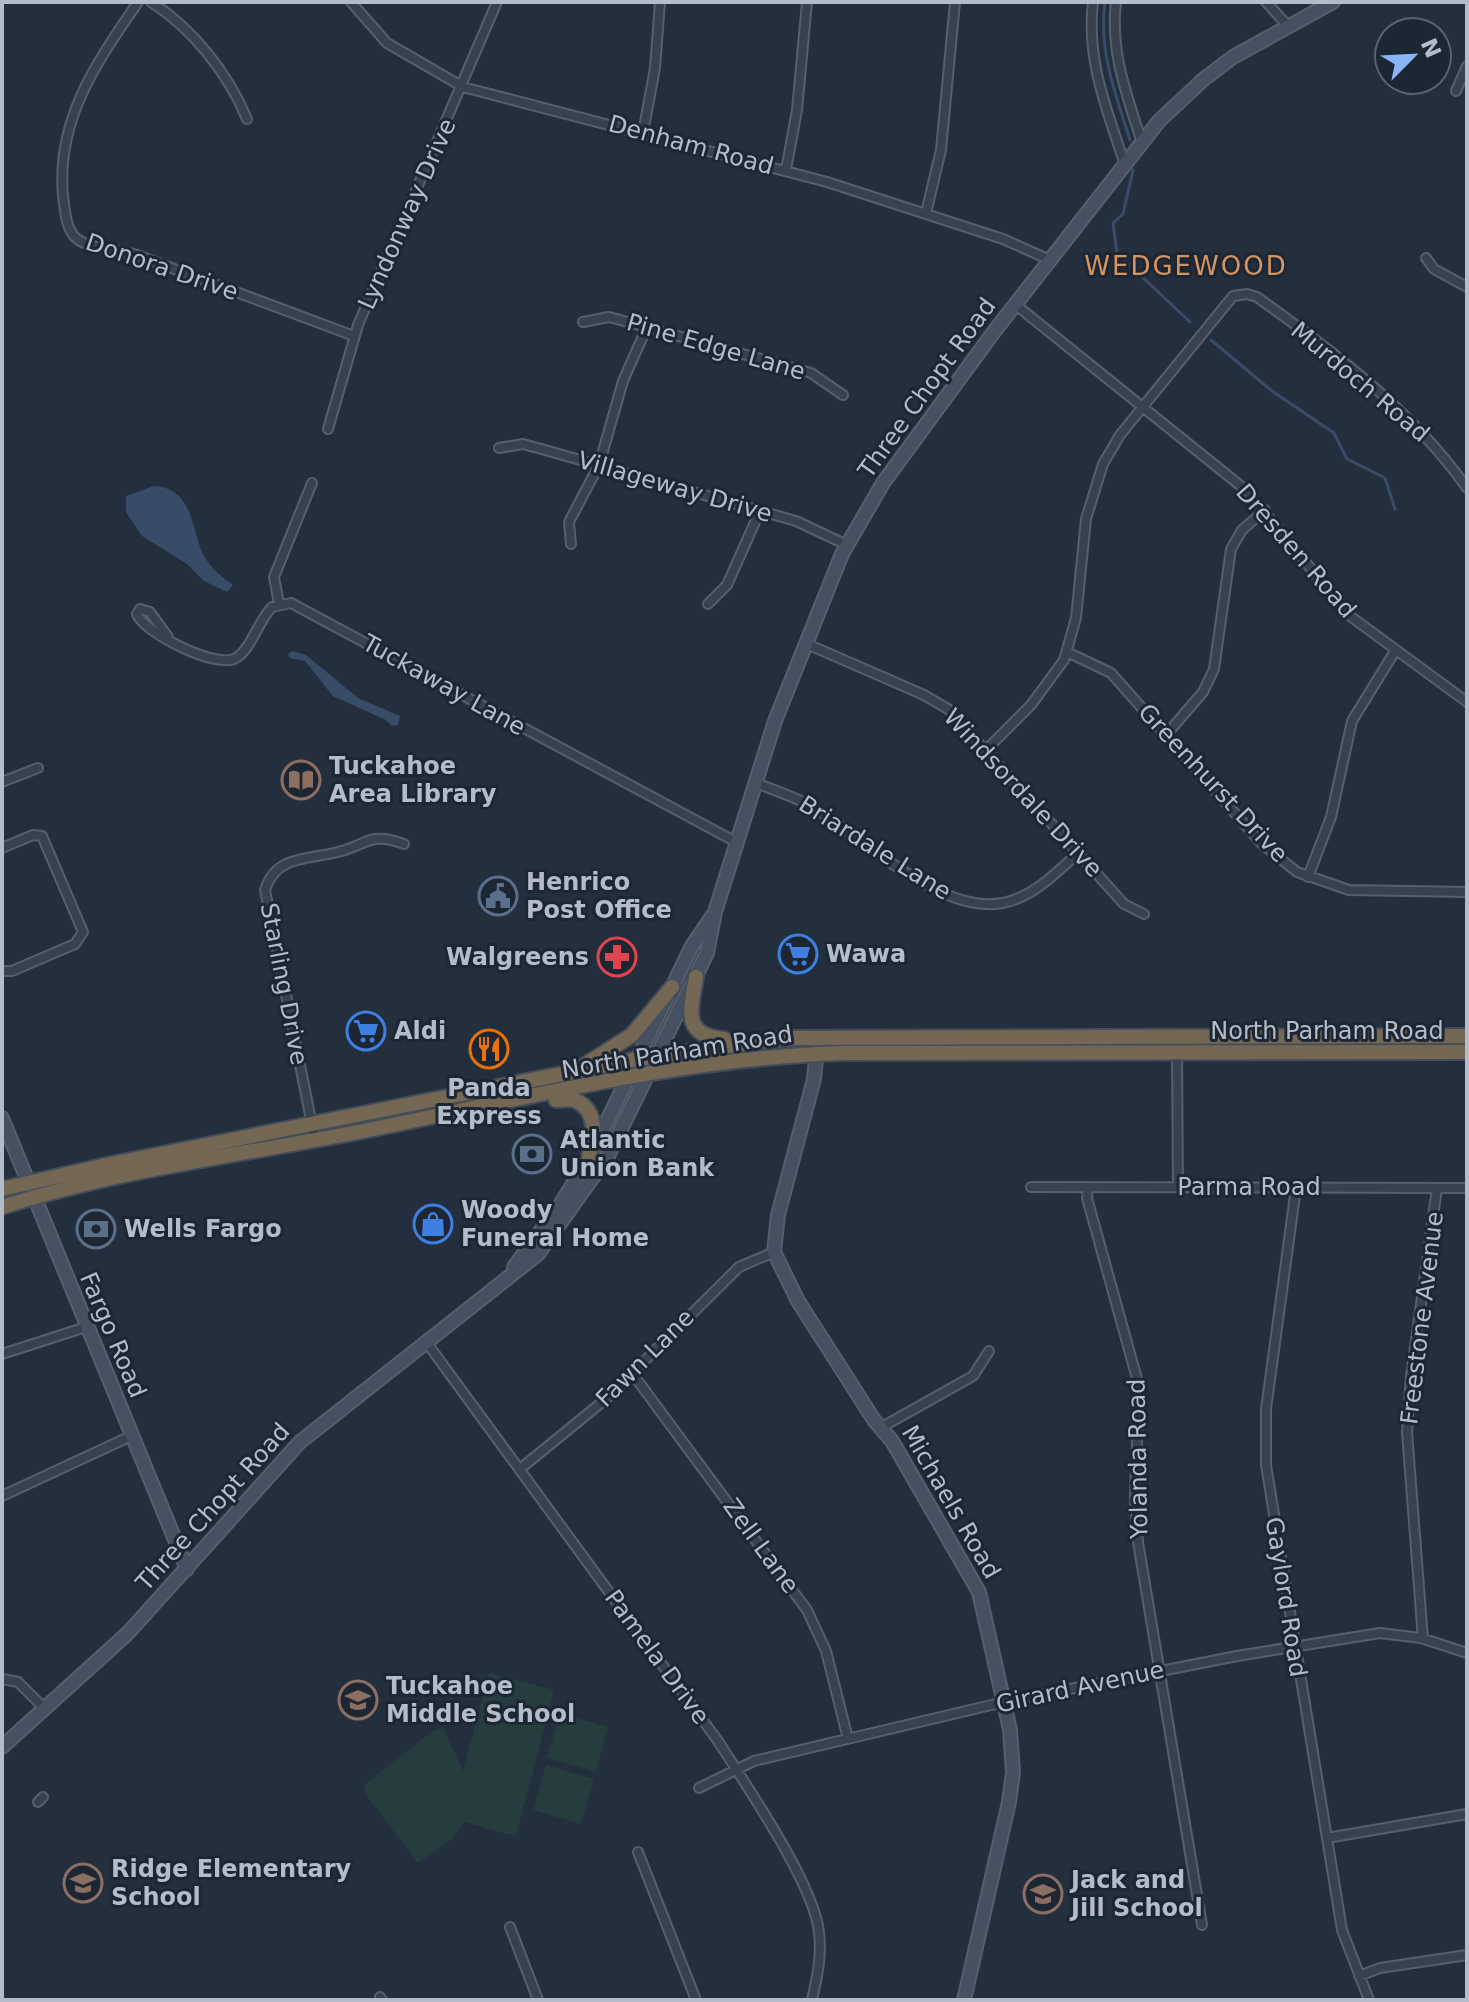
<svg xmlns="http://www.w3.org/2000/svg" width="1469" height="2002" font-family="'DejaVu Sans',sans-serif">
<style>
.green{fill:#263c3f}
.water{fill:#394c67}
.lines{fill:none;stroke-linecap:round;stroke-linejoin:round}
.stream{stroke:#394c67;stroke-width:3}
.street-casing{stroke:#565f6c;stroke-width:12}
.secondary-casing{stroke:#565f6c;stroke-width:16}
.highway-casing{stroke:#434c59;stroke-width:18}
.street{stroke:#38414e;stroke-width:8}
.secondary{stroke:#465061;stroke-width:12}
.highway{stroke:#746855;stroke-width:14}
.labels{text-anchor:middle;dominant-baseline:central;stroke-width:6;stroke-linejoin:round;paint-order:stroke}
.street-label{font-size:24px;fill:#b4bcc9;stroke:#1d2633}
.poi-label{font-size:24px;font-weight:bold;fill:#b4bcc9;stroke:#1d2633;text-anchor:start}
.neighbourhood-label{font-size:26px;letter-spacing:2px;fill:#d59563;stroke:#1d2633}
</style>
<rect width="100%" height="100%" fill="#242f3e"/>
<path class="green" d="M489,1673L554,1690L516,1836L464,1822L452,1839L418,1863L367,1796L364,1785L433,1731L443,1727L463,1771Z
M560,1713L608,1727L596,1772L547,1758Z
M546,1765L594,1779L581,1824L533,1810Z"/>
<path class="water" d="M154,486C189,488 191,520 200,547C205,563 220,576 233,585L227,592L204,581L187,564L142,536L126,512V496Z
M292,651L306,655L358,698L400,716L398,725L392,726L386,720L333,696L305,661L290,658L288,654Z"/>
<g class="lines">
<path class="stream" d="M1105,2C1098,50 1116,95 1130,140
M1133,170L1123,214L1113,223L1117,253L1190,322
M1211,340L1272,391L1334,433L1347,459L1385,478L1395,509"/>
<g class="street-casing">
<path id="street" d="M138,2C97,62 56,119 63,196C65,209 65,225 74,236C86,250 120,249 137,255C210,282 282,309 354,336
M151,2C192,28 228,73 247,119
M351,2L387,43L463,87L827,182L1003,239L1050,260
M1093,2C1086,60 1107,110 1125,165
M1116,2C1110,53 1127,95 1142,143
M1266,2L1289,27
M1456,91L1467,66
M643,133L655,68L660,2
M786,170L797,110L807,2
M926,213L941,150L955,2
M1426,258L1434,269L1467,287
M1016,305L1247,491L1350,616L1467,702
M583,322L609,317L624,321L811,373L843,395
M328,429L358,325L497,2
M499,448L523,444L545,450L796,521L847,545
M571,544L569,522L599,465L623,381L647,327
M279,604L274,577L312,483
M708,604L727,585L760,511
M168,637L150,612L140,609L137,614C143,632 217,670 236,658C252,648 258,621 272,607L291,603L736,842
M807,644L924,695L948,709L1124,904L1144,914
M1067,652L1111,673L1262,844L1297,872L1349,890L1467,892
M1166,735L1203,692L1214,669L1231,549L1242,530L1265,510
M987,749L1031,705L1064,660L1076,618L1086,519L1103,464L1120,435L1233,296L1247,294L1257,297C1334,352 1412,410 1467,488
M2,782L38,768
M754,782C773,790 793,796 811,806C863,837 939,915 1003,903C1033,897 1056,873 1078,853
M2,848L33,835L42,836L83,932L75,944L12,971H2
M1308,877L1331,817L1352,721L1395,651
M1177,1051L1178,1186
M315,1140L265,890C276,855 307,860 338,852C367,845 370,831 404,844
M1031,1187L1467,1188
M1088,1187L1087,1198L1139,1386L1135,1496L1138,1542L1202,1925
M1296,1188L1266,1409V1465L1342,1930L1369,2000
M427,1343L718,1741C746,1785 814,1884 819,1932C822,1956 817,1978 812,2000
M2,1354L86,1327
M632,1373L807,1610L826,1651L848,1739
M882,1427L973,1376L989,1351
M520,1469L607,1398L739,1267L774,1252
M2,1496L131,1436
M1423,1639L1407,1432L1411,1376L1437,1188
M2,1679L18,1682L45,1709
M699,1788L754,1761L1004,1702L1237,1656L1380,1633L1421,1638L1467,1653
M38,1802L43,1797
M1327,1838L1467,1814
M638,1852L696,2000
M510,1927L538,2000
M1359,1976L1380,1968L1467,1955
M380,1997L382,2000"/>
</g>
<g class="secondary-casing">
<path id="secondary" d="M817,1048L814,1079L778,1215L774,1252L798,1301L874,1420L892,1441L979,1592L1010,1730L1013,1772L1009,1802L964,2000
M2,1118L187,1569
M514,1267L560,1205L589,1158L692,946L713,915
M2,1747L128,1633L300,1442L538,1254L608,1156L707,953L715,912L775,721L842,554L883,483L996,329L1159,121L1204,79L1233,57L1333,2"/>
</g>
<g class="highway-casing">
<path id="highway" d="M696,977C691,1009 681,1036 724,1039
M585,1065L632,1035L672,987
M556,1100L573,1099C600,1111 593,1134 589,1158
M2,1189L111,1164L637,1059L784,1038L1467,1036
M2,1207C117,1170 240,1155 358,1132C518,1100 679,1058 842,1053L1467,1052"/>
</g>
<use href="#street" class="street"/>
<use href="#secondary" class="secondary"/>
<use href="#highway" class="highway"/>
</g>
<defs>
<g id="library-ring" transform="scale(2)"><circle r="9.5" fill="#1d2633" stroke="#8d6e63" stroke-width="1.5"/><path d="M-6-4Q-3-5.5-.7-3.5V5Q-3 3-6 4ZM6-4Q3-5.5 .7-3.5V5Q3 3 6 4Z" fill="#8d6e63"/></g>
<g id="civic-ring" transform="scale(2)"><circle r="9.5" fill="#1d2633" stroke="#5c6f8a" stroke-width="1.5"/><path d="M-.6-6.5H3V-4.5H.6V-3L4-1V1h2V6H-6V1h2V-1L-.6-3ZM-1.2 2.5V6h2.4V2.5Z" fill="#5c6f8a"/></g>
<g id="supermarket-ring" transform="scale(2)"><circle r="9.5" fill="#1d2633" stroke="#3f7fe0" stroke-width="1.5"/><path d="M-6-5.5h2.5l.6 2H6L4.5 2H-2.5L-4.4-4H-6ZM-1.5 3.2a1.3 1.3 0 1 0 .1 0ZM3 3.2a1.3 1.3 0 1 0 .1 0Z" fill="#3f7fe0"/></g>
<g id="pharmacy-ring" transform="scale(2)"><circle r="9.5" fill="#1d2633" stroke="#e0444e" stroke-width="1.5"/><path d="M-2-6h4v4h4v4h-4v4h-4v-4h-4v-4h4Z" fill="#e0444e"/></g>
<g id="restaurant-ring" transform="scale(2)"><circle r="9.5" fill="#1d2633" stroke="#e8710a" stroke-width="1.5"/><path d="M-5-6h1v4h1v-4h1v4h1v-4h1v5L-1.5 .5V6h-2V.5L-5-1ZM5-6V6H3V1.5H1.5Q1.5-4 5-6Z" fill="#e8710a"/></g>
<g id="bank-ring" transform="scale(2)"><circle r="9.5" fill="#1d2633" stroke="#5c6f8a" stroke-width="1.5"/><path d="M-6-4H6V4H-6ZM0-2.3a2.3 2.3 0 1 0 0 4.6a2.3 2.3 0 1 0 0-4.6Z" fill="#5c6f8a"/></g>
<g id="shop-ring" transform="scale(2)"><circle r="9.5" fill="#1d2633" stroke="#3f7fe0" stroke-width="1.5"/><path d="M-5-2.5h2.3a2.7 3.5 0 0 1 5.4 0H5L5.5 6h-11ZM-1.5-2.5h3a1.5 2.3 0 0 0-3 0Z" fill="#3f7fe0"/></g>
<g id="school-ring" transform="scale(2)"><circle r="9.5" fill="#1d2633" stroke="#8d6e63" stroke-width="1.5"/><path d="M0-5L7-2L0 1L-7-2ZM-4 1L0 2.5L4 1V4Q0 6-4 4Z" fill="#8d6e63"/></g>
</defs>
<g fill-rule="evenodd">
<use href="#library-ring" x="301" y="780"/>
<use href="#civic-ring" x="498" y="896"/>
<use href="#supermarket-ring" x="798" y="954"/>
<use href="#pharmacy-ring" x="617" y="957"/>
<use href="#supermarket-ring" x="366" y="1031"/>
<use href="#restaurant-ring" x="489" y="1049"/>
<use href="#bank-ring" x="532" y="1154"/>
<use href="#shop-ring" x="433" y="1224"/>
<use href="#bank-ring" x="96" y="1229"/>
<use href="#school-ring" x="358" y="1700"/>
<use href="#school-ring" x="83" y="1883"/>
<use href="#school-ring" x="1043" y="1894"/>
</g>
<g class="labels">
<g class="street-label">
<text transform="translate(691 145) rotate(15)">Denham Road</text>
<text transform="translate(407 214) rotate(-66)">Lyndonway Drive</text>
<text transform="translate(162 267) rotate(19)">Donora Drive</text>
<text transform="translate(716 347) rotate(16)">Pine Edge Lane</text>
<text transform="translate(1360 382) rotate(40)">Murdoch Road</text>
<text transform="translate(927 388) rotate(-54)">Three Chopt Road</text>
<text transform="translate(675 487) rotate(16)">Villageway Drive</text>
<text transform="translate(1296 551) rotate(49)">Dresden Road</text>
<text transform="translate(444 685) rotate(29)">Tuckaway Lane</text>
<text transform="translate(1213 783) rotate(47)">Greenhurst Drive</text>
<text transform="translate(1023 793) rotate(47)">Windsordale Drive</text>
<text transform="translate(875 848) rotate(32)">Briardale Lane</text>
<text transform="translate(284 984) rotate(79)">Starling Drive</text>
<text x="1327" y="1031">North Parham Road</text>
<text transform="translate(677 1052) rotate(-9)">North Parham Road</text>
<text x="1249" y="1187">Parma Road</text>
<text transform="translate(1422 1318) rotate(-83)">Freestone Avenue</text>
<text transform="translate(113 1335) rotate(67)">Fargo Road</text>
<text transform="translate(645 1358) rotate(-45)">Fawn Lane</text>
<text transform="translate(1138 1459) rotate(-91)">Yolanda Road</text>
<text transform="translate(951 1502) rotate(60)">Michaels Road</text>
<text transform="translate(213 1507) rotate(-48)">Three Chopt Road</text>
<text transform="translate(761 1546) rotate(54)">Zell Lane</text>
<text transform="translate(1286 1597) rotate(81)">Gaylord Road</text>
<text transform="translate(657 1657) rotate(54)">Pamela Drive</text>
<text transform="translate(1080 1687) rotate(-12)">Girard Avenue</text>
</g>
<g class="poi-label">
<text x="329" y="766">Tuckahoe<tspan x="329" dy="28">Area Library</tspan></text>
<text x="526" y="882">Henrico<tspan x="526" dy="28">Post Office</tspan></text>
<text x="826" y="954">Wawa</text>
<text x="589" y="957" text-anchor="end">Walgreens</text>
<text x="394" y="1031">Aldi</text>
<text x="489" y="1088" text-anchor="middle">Panda<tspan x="489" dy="28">Express</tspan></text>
<text x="560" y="1140">Atlantic<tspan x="560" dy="28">Union Bank</tspan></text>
<text x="461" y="1210">Woody<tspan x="461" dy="28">Funeral Home</tspan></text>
<text x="124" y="1229">Wells Fargo</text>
<text x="386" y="1686">Tuckahoe<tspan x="386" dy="28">Middle School</tspan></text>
<text x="111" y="1869">Ridge Elementary<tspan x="111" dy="28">School</tspan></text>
<text x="1071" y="1880">Jack and<tspan x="1071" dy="28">Jill School</tspan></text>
</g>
<g class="neighbourhood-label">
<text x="1186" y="266">WEDGEWOOD</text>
</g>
</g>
<rect width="1469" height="2002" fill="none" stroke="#b4bcc9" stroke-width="8"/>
<g transform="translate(1413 56) rotate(66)"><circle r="38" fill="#1d2633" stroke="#59626f" stroke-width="2"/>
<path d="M0-6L14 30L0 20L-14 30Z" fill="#8ab4f8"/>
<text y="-12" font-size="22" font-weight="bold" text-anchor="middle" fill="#b4bcc9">N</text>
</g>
</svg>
